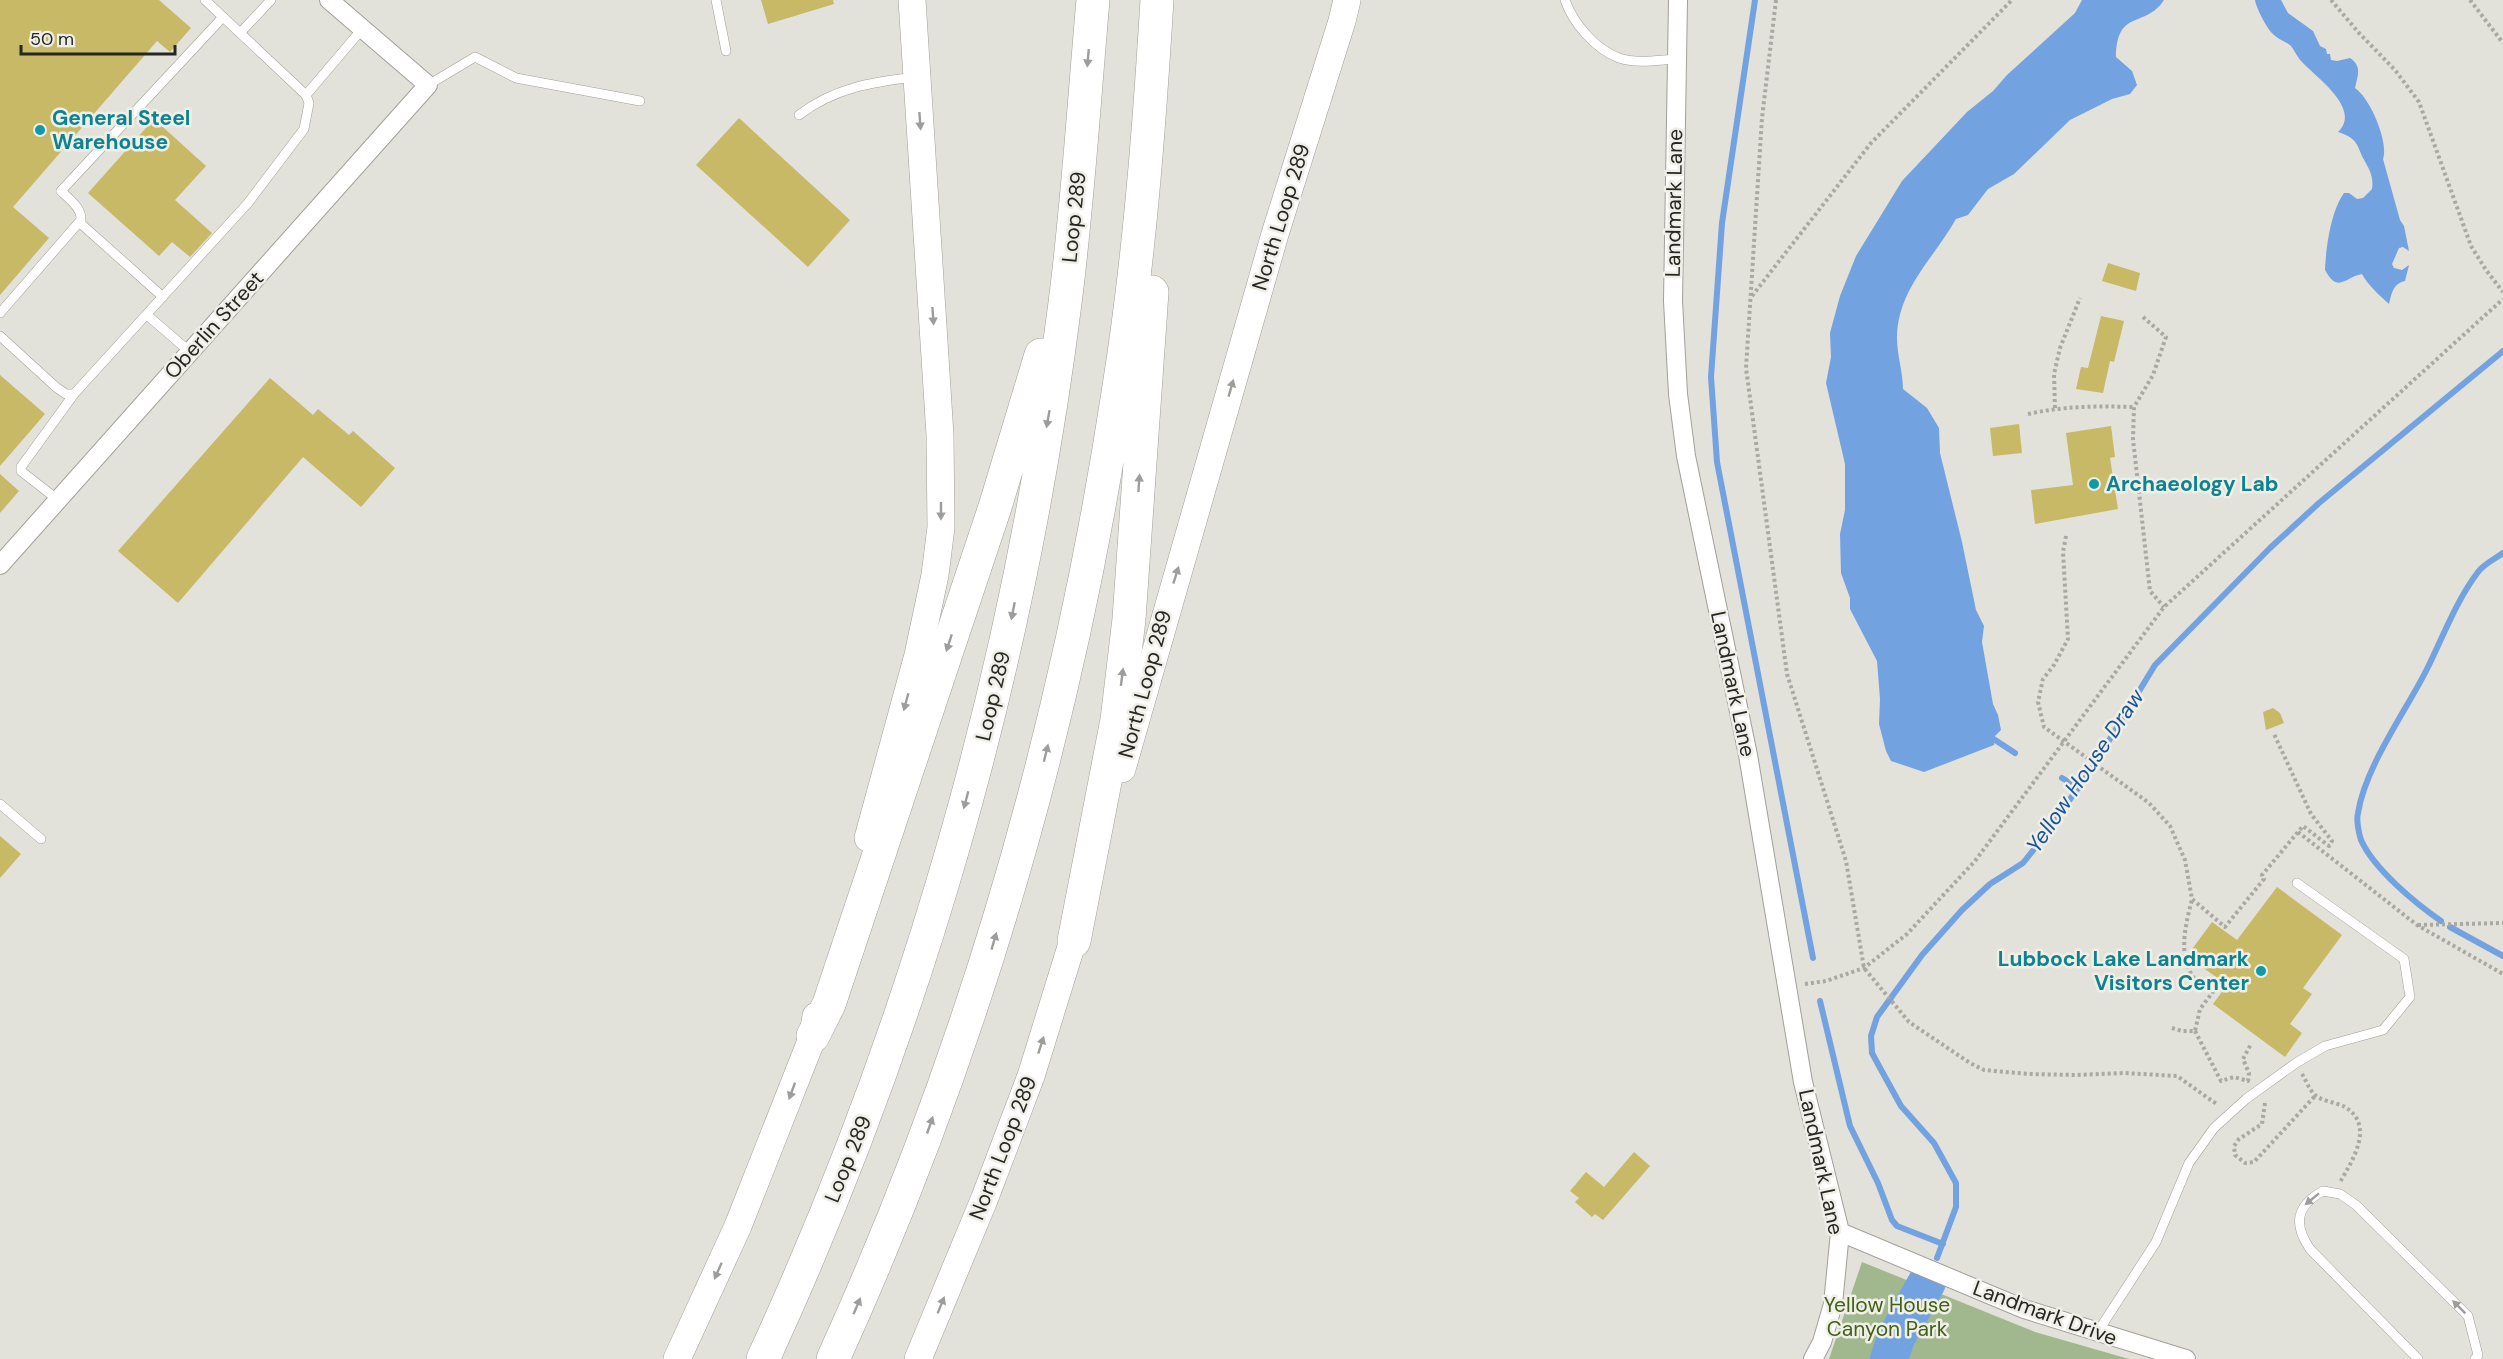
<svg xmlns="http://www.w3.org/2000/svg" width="2503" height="1359" font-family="'DM Sans',sans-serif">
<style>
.green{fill:#a1b88e}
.water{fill:#73a2e1}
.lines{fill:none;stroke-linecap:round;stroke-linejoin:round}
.stream{stroke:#73a2e1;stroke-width:6}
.river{stroke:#73a2e1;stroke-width:38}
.building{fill:#c8b967}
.lane-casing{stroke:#a1a09a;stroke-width:10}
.street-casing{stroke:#a1a09a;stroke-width:20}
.secondary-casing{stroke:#a1a09a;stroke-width:28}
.highway-casing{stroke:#a1a09a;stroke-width:34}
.path{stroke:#a9a9a3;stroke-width:4;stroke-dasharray:3 3;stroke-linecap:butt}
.lane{stroke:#fff;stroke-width:9}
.street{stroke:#fff;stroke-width:18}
.secondary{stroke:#fff;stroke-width:27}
.highway{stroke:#fff;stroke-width:33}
.oneway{fill:#9d9d9c}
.culture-dot{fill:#0f9aa8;stroke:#efeee7;stroke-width:2}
.labels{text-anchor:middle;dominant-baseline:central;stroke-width:5;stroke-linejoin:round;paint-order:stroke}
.culture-label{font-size:21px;font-weight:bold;fill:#0d838f;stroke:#efeee7;text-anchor:start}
.street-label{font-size:21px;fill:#262623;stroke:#efeee7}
.park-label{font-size:21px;fill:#406218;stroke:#efeee7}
.water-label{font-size:22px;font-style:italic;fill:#16549e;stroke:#efeee7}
</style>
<rect width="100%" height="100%" fill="#e2e1da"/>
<path class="green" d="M1862,1262L2035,1332L2129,1359H1829Z"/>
<path class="water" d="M2082,0H2164C2145,29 2117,8 2116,57L2132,71L2137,85L2130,94L2112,99L2070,120L2014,174L1988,189L1968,215L1956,219C1934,258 1897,290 1897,338C1897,355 1903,372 1903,389L1927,408L1939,428L1940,453L1962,542L1976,610L1984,626L1982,642L1993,704L1998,715L2001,730L1995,736L1994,745L1924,772L1891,761L1886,751L1879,724L1880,699L1877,661L1850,609V598L1841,573L1840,534L1845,510V464L1826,383L1831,357L1830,333L1840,296L1856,256L1902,181L1967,112L1993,91L2007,75L2075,13Z
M2255,0H2281L2288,13L2313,31L2320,46L2326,49L2327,54H2330L2331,60L2337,61L2350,58C2362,66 2358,75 2355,88C2370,98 2389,142 2383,159L2400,220L2404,226L2409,251L2403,247L2399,248L2392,264L2394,268L2402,270L2409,265L2405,281C2393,284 2392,292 2389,304C2380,296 2367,284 2362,274C2345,277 2338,294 2325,270C2326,247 2331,211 2344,193H2349L2357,199L2363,198L2372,189C2374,176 2369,169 2363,158C2356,142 2356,138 2338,132C2362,109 2317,78 2302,62C2297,57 2295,51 2291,46C2285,41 2277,39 2272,33C2266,27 2256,7 2255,0Z"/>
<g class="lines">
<path class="stream" d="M1755,0L1722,223L1711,377L1717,462L1813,958
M1989,736L2015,753
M2062,778L2079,788
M2441,921C2415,903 2374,869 2361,840C2359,834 2356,820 2358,813C2365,767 2406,711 2427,669C2443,637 2456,601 2478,572C2484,564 2495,559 2503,553
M2450,927L2503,956
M1820,1001L1850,1126L1878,1183L1892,1220L1897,1226L1943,1244
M1937,1258L1956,1207V1183L1934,1143L1901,1106L1879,1066L1872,1053L1871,1036L1877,1017L1922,955L1962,910L1990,884L2023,863L2035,848L2091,770L2155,665L2270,548L2319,503L2503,351"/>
<path class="river" d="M1889,1359L1896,1338L1927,1282"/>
</g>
<path class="building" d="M0,0H159L191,28L170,52L157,41L13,207L49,238L0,295Z
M761,0H833L834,4L768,24Z
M739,118L850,220L808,267L696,165Z
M154,119L206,166L175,200L212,233L190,257L172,242L159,256L88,193Z
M2108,263L2140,273L2136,291L2102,281Z
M2101,316L2124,321L2114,362L2110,361L2103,393L2076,389L2081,367L2088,368Z
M0,375L45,414L0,466Z
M270,378L313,415L318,409L349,435L353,431L395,468L361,507L303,457L178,603L118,551Z
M2019,424L2022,453L1993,456L1990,428Z
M2111,426L2115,457L2110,458L2118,509L2035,524L2031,490L2073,485L2066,433Z
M0,474L19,491L0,513Z
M2273,708L2280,713L2284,723L2266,730L2263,712Z
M0,836L21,854L0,878Z
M2277,887L2342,935L2303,988L2312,994L2290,1024L2302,1033L2285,1057L2213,1004L2227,985L2187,956L2212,922L2237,940Z
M1634,1152L1650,1166L1603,1220L1595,1214L1592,1217L1575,1202L1579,1198L1570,1191L1586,1172L1604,1187Z"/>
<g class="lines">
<g class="lane-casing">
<path id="lane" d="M716,0L726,51
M1565,0C1573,23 1595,49 1619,58C1637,64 1658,60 1676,59
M240,33L271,0
M428,85L475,57L516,78L640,101
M306,95L363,28
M799,115C834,88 872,82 915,77
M79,222L163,297
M0,313L81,220C82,208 69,199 61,191L223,17
M147,315L190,352
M0,336L57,388L66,394H74L248,203L304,129L309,103L306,95L205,0
M58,500L21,471V467L74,394
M0,804L41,839
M2097,1333L2156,1242L2189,1163L2214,1128L2246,1099L2296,1063L2325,1046L2383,1030L2410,997L2404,959L2297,883
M2418,1359L2310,1249C2293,1224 2296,1206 2323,1191L2340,1194L2356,1205L2468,1316L2478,1355L2475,1359"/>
</g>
<g class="street-casing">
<path id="street" d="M1678,0L1673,301L1678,394L1686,456L1748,755L1803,1082L1840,1232L1833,1304L1822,1342L1813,1359
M0,565L428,85L329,0
M1840,1232L2024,1309L2186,1359"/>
</g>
<g class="secondary-casing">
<path id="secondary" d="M1122,769L1275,234L1342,21L1347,0
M868,838L918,655L935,575L941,527L940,435L912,0
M677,1359L738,1226L813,1036L816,1016
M918,1359L984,1200L1031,1076L1079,921"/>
</g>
<g class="highway-casing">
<path id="highway" d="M1074,941L1117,720L1129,619L1152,292
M813,1036L829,1004L995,507L1041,355
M763,1359C917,1025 1019,668 1065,303C1078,202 1084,101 1093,0
M833,1359C973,1052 1067,727 1118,393C1139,263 1149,131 1157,0"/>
</g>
<path class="path" d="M1776,0L1762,118L1746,368L1787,674L1846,861L1864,968L1909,1022L1970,1063L1984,1070L2028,1074L2076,1075L2124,1073L2177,1076L2218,1105
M2331,0L2359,33L2395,70L2419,102L2471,246L2486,270L2503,292
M2470,0L2503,43
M1752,296L1871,143L2012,0
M2143,317L2166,337L2153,375L2134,407L2133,439L2150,591L2164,607
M2055,408L2054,374L2060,348L2080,298
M2028,414C2064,406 2097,406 2134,407
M2066,536L2063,552L2068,639L2054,665L2043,679L2038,702L2044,727L2149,803L2170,826L2185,860L2192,899L2225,927L2264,879L2262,875L2303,826L2329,846L2332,841L2311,814L2274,734
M2298,832L2417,925L2503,974
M2418,925L2503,923
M1805,984L1826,981L1864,968L1907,934L1975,861L2164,607L2503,299
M2172,1028L2182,1031H2195L2200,1009L2213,992C2207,988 2199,983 2194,978C2177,955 2186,924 2192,899
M2195,1031L2221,1081L2234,1077L2248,1081L2249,1073L2243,1059L2251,1044
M2302,1074C2306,1080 2309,1089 2314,1094C2320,1101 2336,1102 2345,1107C2375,1125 2353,1160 2340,1182
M2265,1103L2262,1124L2239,1139L2234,1146L2235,1155L2245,1163L2254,1162L2315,1096"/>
<use href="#lane" class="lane"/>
<use href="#street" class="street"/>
<use href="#secondary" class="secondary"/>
<use href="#highway" class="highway"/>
</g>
<defs><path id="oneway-solid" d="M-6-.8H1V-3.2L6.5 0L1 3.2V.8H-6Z" transform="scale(1.5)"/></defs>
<g class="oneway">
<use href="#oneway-solid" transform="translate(1088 58) rotate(95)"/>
<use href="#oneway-solid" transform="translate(920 121) rotate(86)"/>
<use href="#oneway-solid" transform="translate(933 316) rotate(86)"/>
<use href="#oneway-solid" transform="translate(1231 388) rotate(-74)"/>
<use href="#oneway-solid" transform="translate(1048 419) rotate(100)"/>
<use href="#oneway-solid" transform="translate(1139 483) rotate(-86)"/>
<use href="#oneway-solid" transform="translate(941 511) rotate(90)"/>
<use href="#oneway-solid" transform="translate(1176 575) rotate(-73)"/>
<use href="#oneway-solid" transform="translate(1013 611) rotate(101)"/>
<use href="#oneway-solid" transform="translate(949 643) rotate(108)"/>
<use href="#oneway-solid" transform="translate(1122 677) rotate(-83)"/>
<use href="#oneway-solid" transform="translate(906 702) rotate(105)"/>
<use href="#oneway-solid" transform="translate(1046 753) rotate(-76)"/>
<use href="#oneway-solid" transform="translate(966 800) rotate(105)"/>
<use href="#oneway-solid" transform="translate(994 941) rotate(-74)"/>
<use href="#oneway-solid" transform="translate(1041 1045) rotate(-72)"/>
<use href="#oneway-solid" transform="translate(792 1091) rotate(110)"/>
<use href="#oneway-solid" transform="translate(930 1125) rotate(-71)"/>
<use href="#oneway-solid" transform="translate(2312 1199) rotate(141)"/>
<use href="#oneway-solid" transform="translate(718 1271) rotate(114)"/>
<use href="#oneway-solid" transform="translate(941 1305) rotate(-68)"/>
<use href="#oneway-solid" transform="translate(857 1306) rotate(-67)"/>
<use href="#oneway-solid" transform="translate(2459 1307) rotate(-135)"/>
</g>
<g class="culture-dot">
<circle cx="40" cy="130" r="6"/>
<circle cx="2094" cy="484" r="6"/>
<circle cx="2261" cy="971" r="6"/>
</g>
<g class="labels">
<g class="culture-label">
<text x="52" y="118">General Steel<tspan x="52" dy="24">Warehouse</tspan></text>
<text x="2106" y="484">Archaeology Lab</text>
<text x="2249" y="959" text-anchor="end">Lubbock Lake Landmark<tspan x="2249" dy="24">Visitors Center</tspan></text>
</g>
<g class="street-label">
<text transform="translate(1674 203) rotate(-89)">Landmark Lane</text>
<text transform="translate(1074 217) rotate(-84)">Loop 289</text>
<text transform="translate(1281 217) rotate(-73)">North Loop 289</text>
<text transform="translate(214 325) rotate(-48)">Oberlin Street</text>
<text transform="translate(1145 684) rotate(-75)">North Loop 289</text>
<text transform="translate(1733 684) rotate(78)">Landmark Lane</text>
<text transform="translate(993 696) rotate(-77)">Loop 289</text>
<text transform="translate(1003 1148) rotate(-69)">North Loop 289</text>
<text transform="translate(848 1159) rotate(-68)">Loop 289</text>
<text transform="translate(1821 1162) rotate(78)">Landmark Lane</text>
<text transform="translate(2045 1313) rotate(20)">Landmark Drive</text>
</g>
<g class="park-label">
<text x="1887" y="1305">Yellow House<tspan x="1887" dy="24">Canyon Park</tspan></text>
</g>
<g class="water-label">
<text transform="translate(2085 771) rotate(-56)">Yellow House Draw</text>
</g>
</g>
<path d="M21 45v9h154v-9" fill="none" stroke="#262623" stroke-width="3"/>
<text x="30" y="45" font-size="18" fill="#262623" stroke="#efeee7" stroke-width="4.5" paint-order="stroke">50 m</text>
</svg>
